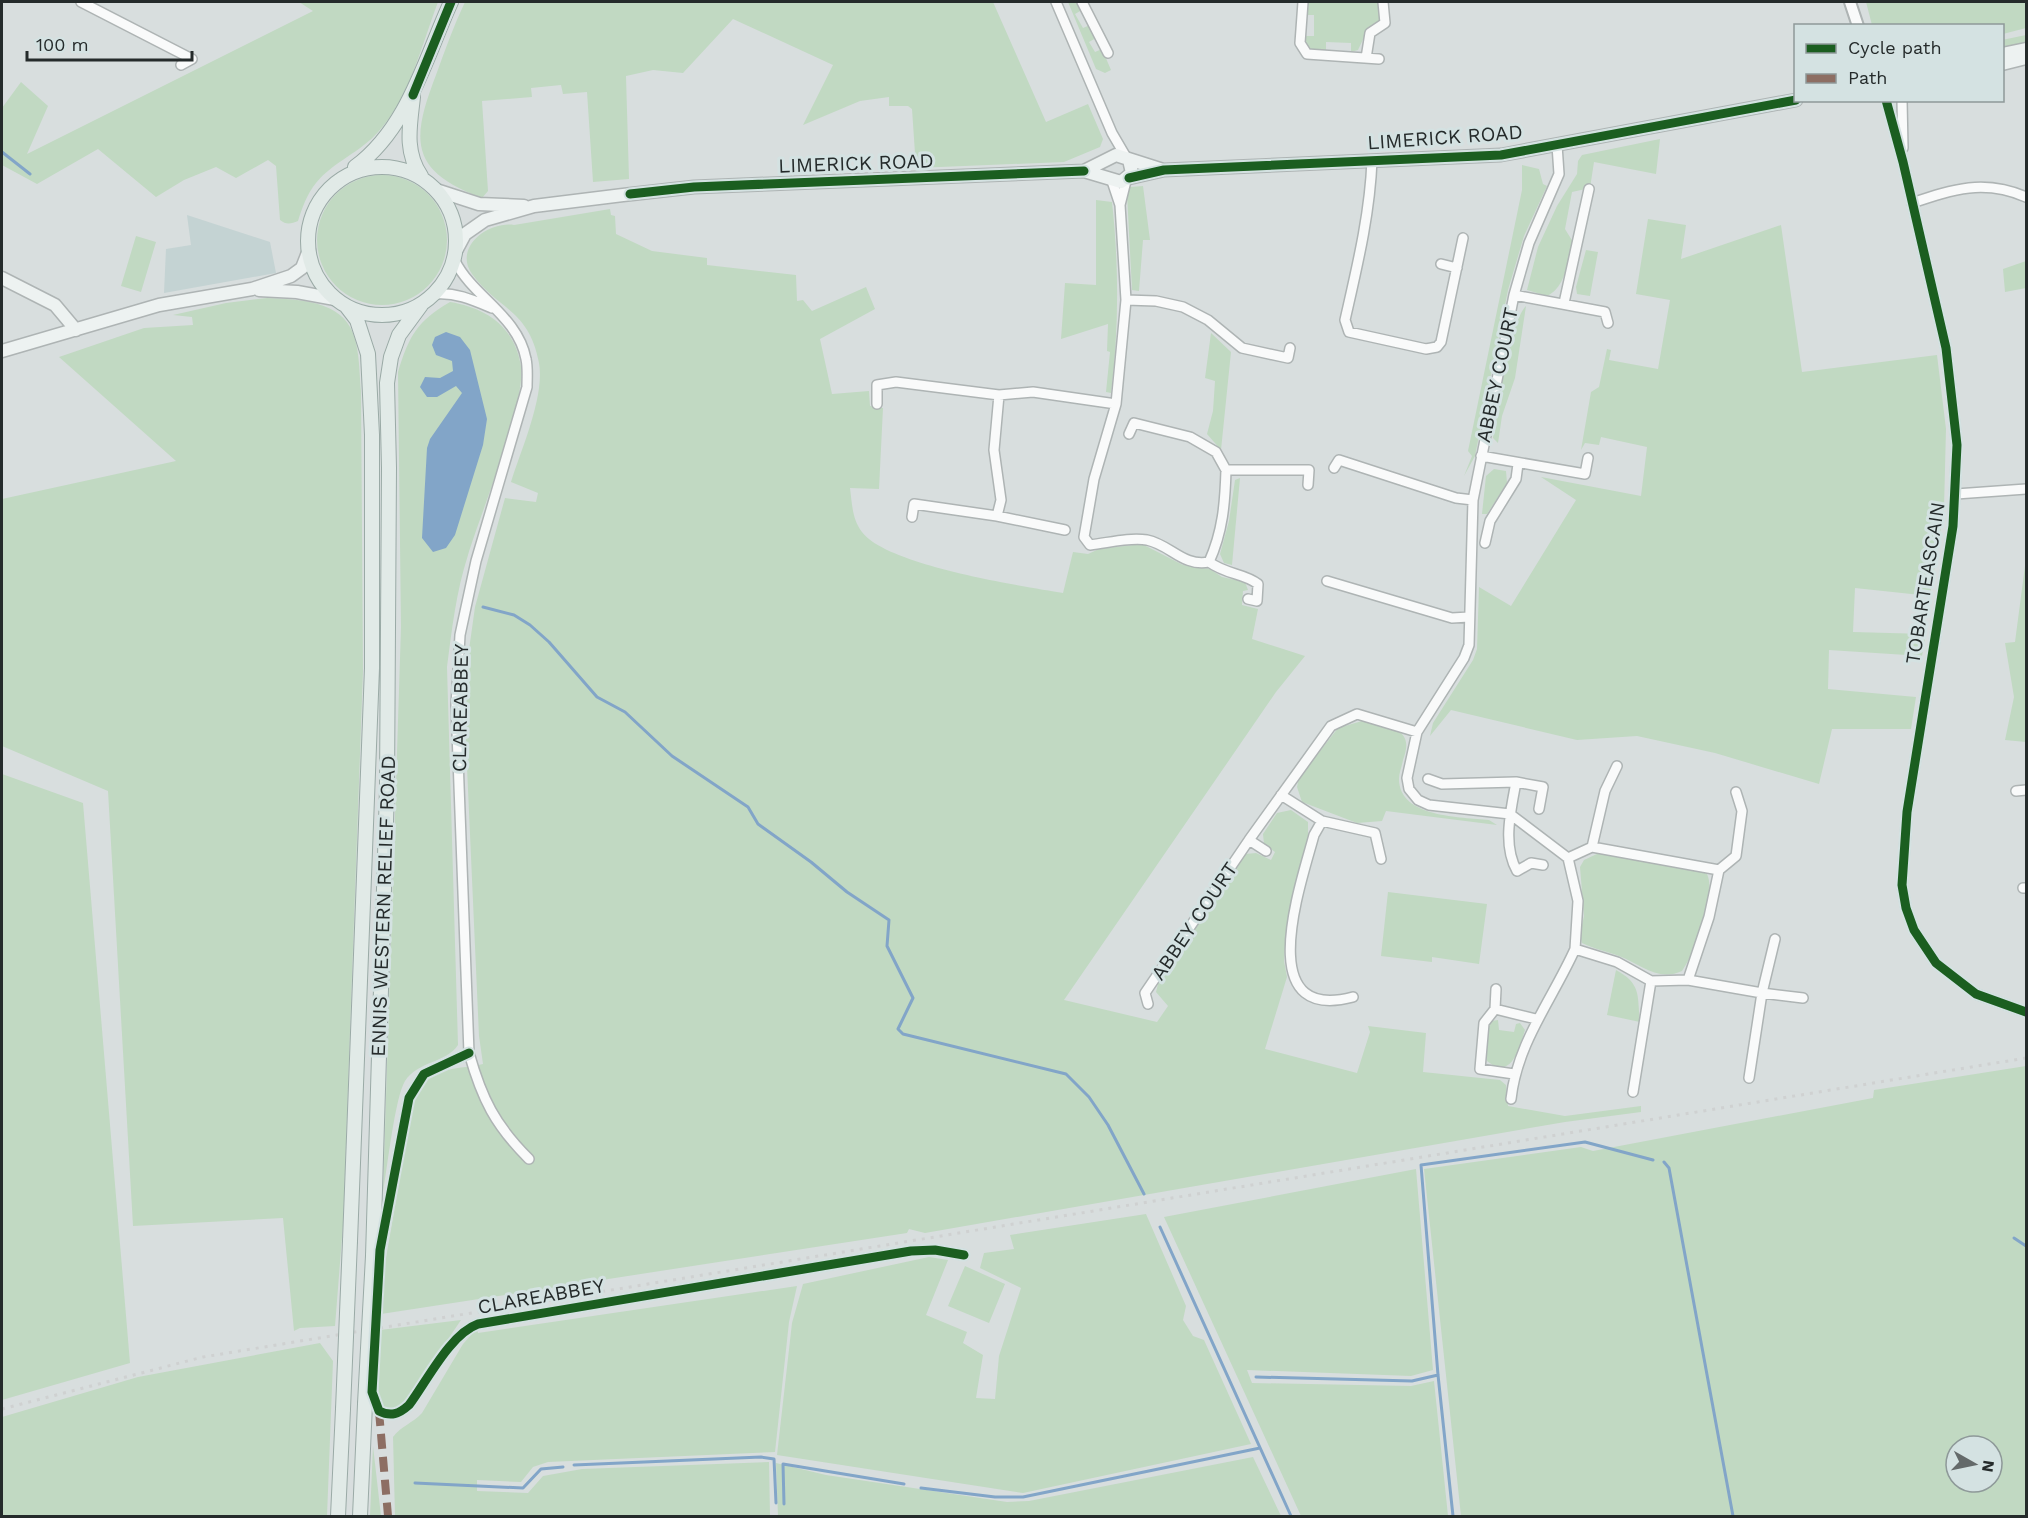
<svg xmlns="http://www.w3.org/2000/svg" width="2028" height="1518" font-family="'Work Sans',sans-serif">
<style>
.built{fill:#c4d3d3}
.green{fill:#c1d9c2;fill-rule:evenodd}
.water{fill:#82a5c8}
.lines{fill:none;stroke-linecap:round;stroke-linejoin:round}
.stream{stroke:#82a5c8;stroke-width:3}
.minor-casing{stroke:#aeb4b4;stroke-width:12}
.tertiary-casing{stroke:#aeb4b4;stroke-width:14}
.secondary-casing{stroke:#aeb4b4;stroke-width:15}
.primary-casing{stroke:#9aaaa6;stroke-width:16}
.minor{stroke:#f9fafa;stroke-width:9}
.tertiary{stroke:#f9fafa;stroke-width:10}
.secondary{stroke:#edf2f1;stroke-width:12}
.primary{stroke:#e1eae7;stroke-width:14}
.rail{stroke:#cfd1d1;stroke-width:3;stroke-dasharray:3 6;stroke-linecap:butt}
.minor-bridge-casing{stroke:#aeb4b4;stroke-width:12;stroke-linecap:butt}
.primary-bridge-casing{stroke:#9aaaa6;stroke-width:16;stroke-linecap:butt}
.minor-bridge{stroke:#f9fafa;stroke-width:9}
.primary-bridge{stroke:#e1eae7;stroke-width:14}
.quiet{stroke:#8d6e63;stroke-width:8;stroke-dasharray:15 8;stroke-linecap:butt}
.cycleway-casing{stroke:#d4e2e2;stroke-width:13}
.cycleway{stroke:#1b5e20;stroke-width:9}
.labels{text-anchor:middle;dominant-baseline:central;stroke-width:6;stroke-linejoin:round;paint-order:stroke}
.street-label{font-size:20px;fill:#252b2b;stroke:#d4e2e2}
</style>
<rect width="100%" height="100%" fill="#d8dede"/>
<path class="built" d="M187,215L270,242L276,273L164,293L166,249L191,245Z"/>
<path class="green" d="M299,2H438C422,44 410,96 379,131C361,152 333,162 316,183C307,194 302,208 298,221C291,224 286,225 280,220L276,166L268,160L236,178L216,167L184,180L156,197L98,149L37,184L2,165V108L21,82L48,106L27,154L313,11Z
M465,2H993L1046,122L1088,104L1103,139L1100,147L1064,162L916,168L912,109L908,106H889V97L860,101L803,125L833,65L733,19L683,73L653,70L626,76L629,179L593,182L587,92L563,94L561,85L531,88L532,97L482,101L488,191L482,198C409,171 411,140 436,75C445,50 454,25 465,2Z
M1068,2H1078L1082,10L1075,14L1083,28L1090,25L1096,38L1089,42L1095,52L1102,49L1111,70L1105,73L1096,69Z
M1308,2H1378L1380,21L1367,31L1358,50L1351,52V43L1326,42V50H1312L1305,43V36H1314V15H1305Z
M1866,2H2026V28L2003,34L2002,26L1872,25Z
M2026,35V45L2003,50L2002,40Z
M1660,139L1656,174L1594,162L1590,188L1572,192L1565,229L1573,242C1567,262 1566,287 1547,296L1527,290L1538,247L1557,206L1577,174L1578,161L1582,155Z
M1522,165L1539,169L1543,184L1547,186L1524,236L1508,290L1475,456L1464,476L1472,456L1468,451L1522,190Z
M317 240a65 65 0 1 1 130 0a65 65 0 1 1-130 0Z
M1143,186L1150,240H1143L1139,291L1132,290L1127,194L1130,187Z
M1096,200L1112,202C1119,266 1119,329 1111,393L1106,392L1110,352L1107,351L1108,324L1061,339L1065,283L1096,285Z
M610,209L611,215L615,216L616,234L652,251L707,258V265L796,275L797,301L803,300L812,311L866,287L875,309L820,339L832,394L869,391L870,406L883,408L879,489L850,488C852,503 852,519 862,532C886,565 1020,586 1063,593L1073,552L1088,554L1099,549L1142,544L1183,565L1210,569L1222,577L1245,582L1248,590L1243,591L1242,605L1258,609L1252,639L1305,656L1276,692L1064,1000L1157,1022L1168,1006L1156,992L1158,984L1245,854L1256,853L1271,860L1275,852L1264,844L1263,834L1277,813L1291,810L1308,822V836L1286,933L1284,961L1287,977L1265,1049L1357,1073L1370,1032L1368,1026L1426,1033L1423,1072L1500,1080L1506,1085L1508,1106L1565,1116L1641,1106V1112L1565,1122L925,1233L909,1229L907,1233L381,1314L386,1258L414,1097C434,1065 450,1071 483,1064L479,1036L465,722L467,664L475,607L505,498L536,502L538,493L511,482C521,450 545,396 539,363C529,309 498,310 472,274C453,247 489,221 514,225Z
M1648,219L1686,225L1681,259L1781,225L1802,372L1937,355L1946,429L1944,508L1930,596L1855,588L1853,632L1926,634L1922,656L1829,650L1828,689L1916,697L1911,729H1832L1819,784L1715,753L1637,736L1577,740L1451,710L1430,736L1433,723L1473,660L1477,649L1479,587L1511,606L1576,500L1541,477L1641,496L1647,447L1601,437L1599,445L1585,443L1581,450L1591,392L1599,387L1607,349L1611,350L1609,360L1658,369L1670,300L1636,294Z
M136,236L156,242L141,292L121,286Z
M1586,250L1598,252L1590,296L1577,294L1576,287Z
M2026,261V288L2005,292L2003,269Z
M267,298C293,299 336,300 350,327C360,345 359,371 361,391L363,671L343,1225L335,1326L300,1328L294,1331L283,1218L133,1226L108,791L2,746V499L176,461L59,357L144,328L193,325L192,317L173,315L226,303Z
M450,302C487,308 515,327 521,367C526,403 480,515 468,555C456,592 452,629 447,667L458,1045C446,1063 418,1061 405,1081C395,1097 387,1170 383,1192L401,627L398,372C409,336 417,321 450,302Z
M1526,306L1515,378L1502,416L1498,443L1493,438C1498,410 1509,323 1526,306Z
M1211,333L1231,352L1221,450L1207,434L1213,411L1215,381L1205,378Z
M1494,469L1506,471L1507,483L1487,514H1482L1486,476Z
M1240,478L1232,565L1224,563L1220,554L1229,521L1235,480Z
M2025,566H2026V742L2005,740L2014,697L2005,643L2015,642Z
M1362,721C1373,724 1395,725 1402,734C1409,742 1406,751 1403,760C1402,766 1399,773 1399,779C1399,818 1462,817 1489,820L1497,825L1386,811L1382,821L1357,823L1302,802L1297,787L1299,778L1338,728Z
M2,774L83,803L130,1363L2,1400Z
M1599,853L1699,870L1707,874C1717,895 1695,953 1682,971C1658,982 1640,964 1619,956C1606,951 1594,949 1582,943L1580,934L1584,916L1580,867L1584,860Z
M1388,892L1487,904L1479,964L1432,957V962L1381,956Z
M1616,970C1642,984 1637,996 1640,1022L1607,1015Z
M1498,1020L1499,1030L1514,1032L1516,1024L1520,1023L1525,1030C1519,1048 1512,1081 1487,1061V1033L1491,1021Z
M2026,1066V1516H1461L1424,1169L1581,1147L1593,1151L1873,1098L1874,1090ZM1956,1446H1992V1482H1956Z
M1416,1169L1433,1370L1411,1376L1247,1370L1252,1383L1411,1386L1434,1381L1448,1516H1301L1164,1217Z
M1146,1214L1186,1306L1183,1320L1193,1336L1204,1340L1251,1444L1023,1493L777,1455L792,1323L803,1284L929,1257L948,1260L926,1315L967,1332L963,1343L983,1355L976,1398L995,1399L999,1356L1021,1288L980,1268L984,1253L1014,1249L1010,1235Z
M965,1266L1005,1284L989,1323L948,1306Z
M797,1286L789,1322L775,1452L548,1462L533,1467L521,1482L477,1480V1491L528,1493L543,1476L582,1469L769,1462L770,1516H395L393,1437C401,1426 413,1423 422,1413L463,1344L477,1328L478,1333Z
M461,1320L405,1403L390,1410L384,1409L377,1393L380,1330Z
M320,1343L333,1361L327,1516H2V1417L138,1377Z
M373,1446L381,1516H370Z
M1253,1457L1281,1516H778L776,1463L826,1475L1007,1502L1029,1501Z"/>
<path class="water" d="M446,332L460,337L470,350L487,419L483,445L455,535L446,548L433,552L422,538L427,448L430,439L462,393L456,386L437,397H427L420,387L425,377L440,378L453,371L452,361L436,355L432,345L435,337Z"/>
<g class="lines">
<path class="stream" d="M2,152L30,174
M483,607L514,615L530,625L549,642L597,697L625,712L672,756L748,807L758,824L811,862L847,892L889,920L887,946L913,998L898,1029L903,1034L1066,1074L1089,1097L1108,1125L1144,1194
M1664,1162L1669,1168L1733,1516
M1160,1227L1291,1516
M2014,1238L2026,1246
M1256,1377L1412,1381L1438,1375
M574,1465L761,1457L774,1459L776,1503
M415,1483L523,1488L541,1469L563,1467
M921,1488L995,1497H1023L1260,1448
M784,1504L783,1464L904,1484
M1453,1516L1438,1375L1421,1165L1585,1142L1653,1160"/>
<g class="minor-casing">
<path id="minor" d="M81,2L192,59L181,65
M1056,2L1112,133L1126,157
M1082,2L1108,53
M1303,2L1300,43L1307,54L1379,59
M1366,58L1370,33L1385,23L1383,2
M1886,100L1903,162L1946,348L1957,445L1953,526L1907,812L1902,885L1906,908L1914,930L1936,963L1976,994L2026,1012
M1902,100L1903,148
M1372,160C1370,214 1357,267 1345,320L1349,332L1426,349L1437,347L1441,342L1463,238
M1112,181L1120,205
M1912,203C1954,189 1984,179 2026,197
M455,261C473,297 518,316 526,359C528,368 527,378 527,387L476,561L460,635L456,705L469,1053C482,1099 495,1125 529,1159
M1441,264L1457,268
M435,294C455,292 473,300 492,308
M1514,295L1605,312L1608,323
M1126,300L1156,301L1183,307L1208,320L1242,348L1288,358L1290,348
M1564,303L1589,189
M999,395L994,450L1001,500L997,516L1065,530
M877,404V385L896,382L999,395L1033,392L1116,404L1126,300L1120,205L1126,181
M1116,404L1094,479L1084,537L1090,545C1108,543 1129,537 1147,540C1171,545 1183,567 1209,562C1227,575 1244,573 1258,584L1257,601L1248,599
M1129,434L1134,423L1190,437L1216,452L1226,470H1309L1308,485
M1481,456L1585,474L1588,458
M1334,468L1339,460L1456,498L1473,500
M1956,494L2026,489
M912,517L914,504L997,516
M1485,543L1490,521L1516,479L1518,464
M1209,562C1223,531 1225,503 1226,470
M1327,581L1452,618L1469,617
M1617,766L1605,791L1592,847L1719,870L1709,917L1688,980
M1428,779L1442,784L1516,782L1543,787L1539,809
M1516,782C1511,810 1502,845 1517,871L1531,863L1543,865
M2016,791L2026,790
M1281,795L1322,821L1375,833L1381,859
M1510,814L1429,805L1418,800L1409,789L1407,778L1417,732L1464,658L1469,645L1473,500L1514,295L1529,243L1559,174L1557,145
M1510,814L1568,858L1592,847
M1322,821L1314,835C1301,884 1251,1024 1353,997
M1249,840L1266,851
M1568,858L1578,901L1575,949
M1719,870L1736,856L1742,811L1736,792
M2023,888H2026
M1496,989L1495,1009L1536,1019
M1148,1004L1145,993L1249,840L1331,726L1357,714L1417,732
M1495,1009L1484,1023L1480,1069L1514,1074
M1749,1078L1762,993L1775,939
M1633,1092L1651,981
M1511,1099C1517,1043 1552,1000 1575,949L1617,962L1651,981L1688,980L1762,993L1803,998
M380,1250L409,1098L424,1074L469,1053
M372,1392L379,1411C391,1417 399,1414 409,1405C427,1381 450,1334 478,1324L911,1251L935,1250L964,1255"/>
</g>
<g class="tertiary-casing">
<path id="tertiary" d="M1850,2L1858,26"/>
</g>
<g class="secondary-casing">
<path id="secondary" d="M2002,54L2026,49
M2002,64L2026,58
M1084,171L1116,155L1163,170
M1129,178L1164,170L1501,155L1796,100
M436,190L479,204L524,206
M457,249L465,234L485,220L534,206L623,195L694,187L1084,171L1121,182L1132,173L1129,160
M2,278L55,305L76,330
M259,290L297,292L335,299
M2,351L159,305L252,289L291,276L302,268L309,250"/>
</g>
<g class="primary-casing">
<path id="primary" d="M413,97C410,125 404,151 421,176
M308 241a74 74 0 1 1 148 0a74 74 0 1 1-148 0Z
M355,167C408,128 425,59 451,2
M347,307L357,320L368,354L372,435V668L350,1241
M373,1256L387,789L389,468L387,383L391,357L399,335L421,305
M338,1516L343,1409
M360,1516L365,1404"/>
</g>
<use href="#minor" class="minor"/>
<use href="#tertiary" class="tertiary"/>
<use href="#secondary" class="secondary"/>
<use href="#primary" class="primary"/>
<path class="rail" d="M2,1409L203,1357L2026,1058"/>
<g class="minor-bridge-casing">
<path id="minor-bridge" d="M377,1309L380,1250"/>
</g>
<g class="primary-bridge-casing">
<path id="primary-bridge" d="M365,1404L373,1256
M343,1409L350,1241"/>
</g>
<use href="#minor-bridge" class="minor-bridge"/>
<use href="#primary-bridge" class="primary-bridge"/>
<path class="quiet" d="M379,1411L388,1516"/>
<g class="cycleway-casing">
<path id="cycleway" d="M413,95L451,2
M1886,100L1903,162L1946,348L1957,445L1953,526L1907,812L1902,885L1906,908L1914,930L1936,963L1976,994L2026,1012
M1129,178L1164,170L1501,155L1796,100
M630,194L694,187L1084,171
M469,1053L424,1074L409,1098L380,1250L372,1392L379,1411C391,1417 399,1414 409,1405C427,1381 450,1334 478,1324L911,1251L935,1250L964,1255"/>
</g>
<use href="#cycleway" class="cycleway"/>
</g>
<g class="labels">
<g class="street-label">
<text transform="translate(1445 137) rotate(-4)">LIMERICK ROAD</text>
<text transform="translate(856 163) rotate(-2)">LIMERICK ROAD</text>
<text transform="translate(1497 375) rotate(-78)">ABBEY COURT</text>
<text transform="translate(1925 583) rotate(-81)">TOBARTEASCAIN</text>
<text transform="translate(460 708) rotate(-89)">CLAREABBEY</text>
<text transform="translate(383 906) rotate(-88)">ENNIS WESTERN RELIEF ROAD</text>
<text transform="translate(1194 921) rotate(-56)">ABBEY COURT</text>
<text transform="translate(541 1296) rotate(-10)">CLAREABBEY</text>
</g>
</g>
<rect width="2028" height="1518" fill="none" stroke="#252b2b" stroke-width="6"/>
<rect x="1794" y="24" width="210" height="78" fill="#d4e2e2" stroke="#8e9999" stroke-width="1.5"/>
<rect x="1806" y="44" width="30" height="9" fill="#1b5e20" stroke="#8e9999" stroke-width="1.5"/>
<text x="1848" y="54" font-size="18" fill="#252b2b">Cycle path</text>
<rect x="1806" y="74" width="30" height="9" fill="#8d6e63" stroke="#8e9999" stroke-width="1.5"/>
<text x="1848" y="84" font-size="18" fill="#252b2b">Path</text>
<g transform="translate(1974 1464) rotate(99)"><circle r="28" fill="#d4e2e2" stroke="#8e9999" stroke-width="1.5"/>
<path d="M0-4.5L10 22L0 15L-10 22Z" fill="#646a6a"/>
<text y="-9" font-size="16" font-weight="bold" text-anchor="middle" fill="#252b2b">N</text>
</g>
<path d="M27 51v9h165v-9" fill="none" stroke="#252b2b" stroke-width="3"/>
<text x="36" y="51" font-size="18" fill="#252b2b" stroke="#d4e2e2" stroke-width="4.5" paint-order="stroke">100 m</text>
</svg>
